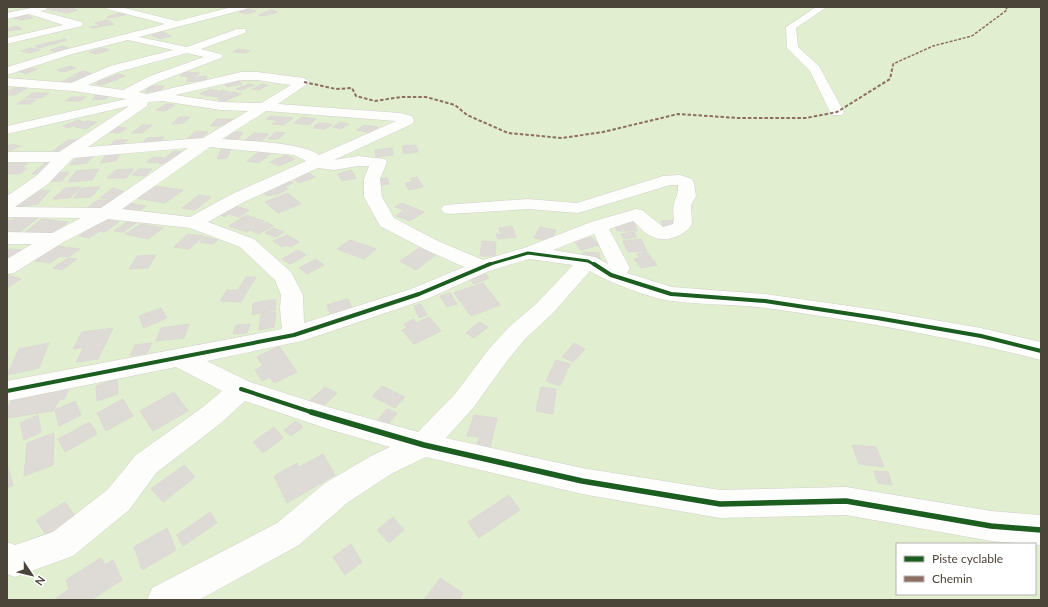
<svg xmlns="http://www.w3.org/2000/svg" width="1048" height="607" font-family="Lato,sans-serif">
<style>
.green{fill:#e1eecf;fill-rule:evenodd}
.lines{fill:none;stroke-linecap:round;stroke-linejoin:round}
.stream{fill:#c0ddf1;fill-rule:evenodd}
.building{fill:#dedbd6;stroke:#dcd9d4}
.minor-casing{stroke:#d2d0cb;stroke-width:1}
.minor{fill:#fdfdfc;fill-rule:evenodd}
.quiet-far1{stroke:#8d6e63;stroke-width:1.5;stroke-dasharray:3 1.5;stroke-linecap:butt}
.quiet{stroke:#8d6e63;stroke-width:2;stroke-dasharray:3.5 2;stroke-linecap:butt}
.cycleway-far2-casing{stroke:#fff;stroke-width:5}
.cycleway-far1-casing{stroke:#fff;stroke-width:6}
.cycleway-casing{stroke:#fff;stroke-width:8}
.cycleway-far2{stroke:#1b5e20;stroke-width:3}
.cycleway-far1{stroke:#1b5e20;stroke-width:4}
.cycleway{stroke:#1b5e20;stroke-width:5.5}
</style>
<rect width="100%" height="100%" fill="#f4f2ee"/>
<path class="green" d="M7,7H1041V600H7ZM897,544H1035V594H897Z"/>
<g class="lines">
<path class="stream" d="M7,7H13L7,9Z"/>
</g>
<path class="building" d="M52,7H66L69,8L53,11L45,8Z
M70,8L78,10L67,13L57,11Z
M249,9L256,11L248,14L239,12Z
M271,10L278,12L264,16L259,15Z
M123,12L129,14L110,18L107,17Z
M26,15L33,18L21,20L15,18Z
M108,20L114,24L92,28L90,27L101,26L95,23Z
M16,26L22,29L7,31V29Z
M163,32L171,36L160,39L152,35Z
M65,39L67,40L39,48L35,46Z
M63,46L69,48L56,52L50,50Z
M31,48L40,50L29,53L21,51Z
M102,48L109,50L96,54L89,52Z
M238,49L250,51L245,53L233,52Z
M70,66L76,68L63,72L57,70Z
M28,68L37,69L26,74L19,71Z
M84,71L93,74L82,78L73,75Z
M186,72L200,73L194,77L180,76Z
M118,74L125,76L113,81L106,79Z
M207,76L205,80L186,82L188,78Z
M71,77L82,78L76,81L61,82Z
M102,79L112,81L102,85L96,84L101,82L96,81Z
M239,81L242,84L227,87L224,84Z
M249,84L254,85L241,90L236,89Z
M262,84L268,85L259,90L252,89Z
M150,86H164L160,91L145,92Z
M14,88H27L15,95H8L12,93L7,92Z
M210,89L218,91L209,96L200,94Z
M222,90L230,92L219,97L211,96Z
M234,92L241,94L224,101L217,99Z
M33,93H49L41,98H25Z
M96,95H110L106,99L92,100Z
M72,97H86L80,101H65Z
M23,100H36L30,104H17Z
M166,104L175,105L165,111L156,110Z
M271,116L293,118L284,125L272,124L277,120L266,119Z
M179,117H190L183,123L172,124Z
M302,117L316,119L309,125L294,123Z
M217,119H233L226,126H210Z
M78,120L83,122L68,128L63,126Z
M86,121L97,122L86,129L75,127Z
M341,122L349,124L341,129L333,127Z
M319,123H325L332,125L324,129L314,128L317,127L314,126Z
M142,125H152L142,133H132Z
M364,125L378,127L371,133L357,130Z
M117,127L127,128L119,133L108,132Z
M196,131L208,132L199,140H186Z
M226,132H243L238,139H226L228,136H223Z
M276,132L285,133L278,139H268Z
M254,133L269,134L260,142L244,141Z
M164,137L159,144L141,145L147,138Z
M68,140H84L69,151H53Z
M116,140H128L121,145H110Z
M12,144L20,146L7,152V146Z
M416,145L418,152L404,154L402,146Z
M392,148L393,155L376,157L375,150Z
M231,149L227,158L217,159L221,150Z
M174,151L183,152L167,164L158,163Z
M260,151L271,153L259,163L247,161Z
M122,152L115,161L100,163L107,154Z
M95,154L87,163L70,165L78,155Z
M286,155L295,159L279,166L270,162Z
M153,157L163,158L156,163L146,162Z
M47,161H56L41,174H32Z
M10,163H28L22,168H27L20,174H7V165Z
M99,169L92,180L68,182L76,171Z
M134,169L126,178H107L116,170Z
M139,169H152L145,176L132,175Z
M351,170L356,178L342,181L338,174Z
M69,172L62,181L46,182L53,173Z
M308,172L315,177L299,183L293,178Z
M417,177L423,187L409,190L405,183L412,182L410,179Z
M387,178L389,184L376,186L374,180Z
M287,180L293,183L284,187L288,189L276,195L274,194L268,196L263,193Z
M153,186L183,190L165,203L135,198Z
M81,187L70,198L53,199L65,188Z
M100,187L91,197L73,198L82,188Z
M113,188L125,192L115,200L100,198Z
M50,190L38,204L13,207L26,192Z
M288,193L301,204L278,213L265,202Z
M199,195L211,197L195,210L182,208Z
M97,200L115,201L108,210L86,209Z
M127,203L146,206L138,211L120,208Z
M402,203L424,212L410,221L396,216L404,210L395,207Z
M231,205L249,210L239,217L229,214L225,217L217,214Z
M246,215L264,221L247,232L229,226Z
M16,216L39,217L18,233H7V220H12Z
M42,219L68,222L50,235L24,233Z
M105,219L119,222L105,232L100,231L89,238L79,236Z
M674,220L677,227L664,228L661,221Z
M128,221L136,223L123,232L114,231Z
M634,221L637,231H617L615,222Z
M266,222L273,226L258,234L251,230Z
M141,224L163,228L148,239L125,234Z
M512,226L516,237L498,239L496,234H501L499,228Z
M540,227L556,230L551,241L534,238Z
M273,228L284,232L276,237L265,233Z
M634,232L637,237L624,239L621,234Z
M188,234L204,236L189,249L174,247Z
M287,235L299,242L290,247L287,245L282,247L273,241Z
M205,237L218,240L212,244L200,242Z
M591,237L599,245L581,250L574,241Z
M641,239L647,251L628,252L623,241Z
M350,240L376,249L364,259L337,249Z
M482,241L496,242L495,256H480Z
M56,246L80,249L69,257L60,256L50,263L35,261Z
M421,247L437,254L416,270L400,261Z
M10,249L24,250L7,263V251Z
M298,250L306,255L290,264L282,259Z
M583,252L599,253L601,263L584,262Z
M647,252L657,265L641,268L634,259L640,257L637,254Z
M156,255L148,268L129,269L137,256Z
M68,258L77,259L62,270L53,268Z
M316,259L324,265L307,274L299,268Z
M482,270L489,278L474,284L467,276Z
M7,276L8,275L21,279L7,288Z
M246,277H256L241,302L220,301L227,290H238Z
M483,283L500,305L471,316L454,293Z
M450,293L457,304L447,307L440,296Z
M276,299L275,310L252,315L253,303Z
M348,299L352,309L331,315L327,305Z
M421,304L427,315L419,318L414,306Z
M161,308L167,318L144,328L139,316Z
M276,312L274,327L259,330L261,314Z
M429,317L441,331L414,344L402,330L407,328L404,324L414,319L416,323Z
M479,322L488,327L474,338L466,333Z
M189,324L184,338L156,341L161,328Z
M250,324L247,333L233,334L236,325Z
M113,328L98,359L76,362L84,347L73,349L82,332Z
M49,343L39,368L7,375L19,349Z
M152,343L147,353L130,356L135,345Z
M574,343L585,349L573,362L562,357Z
M279,346L297,372L274,383L270,377L262,381L255,370L263,366L257,357Z
M556,360L570,364L560,386L546,381Z
M117,379L118,394L97,401L96,386Z
M382,386L405,397L395,408L372,396Z
M70,387L64,399L59,400L53,411L7,418V409L15,395Z
M325,387L337,393L317,412L305,405Z
M541,387L556,389L553,414L536,411Z
M174,392L188,411L153,431L140,411Z
M123,399L133,416L106,431L97,413Z
M75,401L81,415L59,426L55,410Z
M387,409L397,413L387,426L377,421Z
M38,415L41,432L24,440L20,423Z
M474,415L497,418L488,455L475,453L479,437L467,436Z
M296,421L303,427L291,436L284,430Z
M90,422L97,434L65,452L58,439Z
M274,427L283,438L263,453L253,442Z
M54,433L53,465L24,476L27,443Z
M852,445L876,447L884,467L859,464Z
M323,454L335,475L287,503L274,476L297,463L299,467Z
M7,464L13,485L7,488Z
M184,465L195,477L163,502L151,489Z
M874,471L888,472L892,485L878,483Z
M509,495L520,510L479,538L468,522Z
M65,502L80,523L51,543L36,520Z
M210,512L217,523L183,546L177,535Z
M393,517L404,530L389,543L377,530Z
M167,528L176,550L142,570L134,547Z
M351,544L362,562L345,575L333,557Z
M101,558L105,565L113,560L122,580L91,600H56L55,599L69,589L66,580Z
M440,578L463,593L459,600H424Z"/>
<g class="lines">
<g class="minor-casing">
<path id="minor" d="M35,7H47L46,10L40,11L82,22L83,24L82,26L7,44V38L63,25L29,14L7,19V13Z
M105,7H121L177,21L232,7H248L246,9L139,37L187,47L237,29H245L246,31L245,33L201,49L221,54L223,56L221,58L158,82L139,92L147,94L241,72H257L304,78L310,82L278,104L400,113L412,116L414,121L412,124L334,160L358,156L385,159L387,162L380,179L382,197L394,218L438,241L483,260L524,248L591,222L636,209L642,210L663,227L673,224C675,218 672,210 674,204C676,195 678,197 678,185H670L578,213L528,209L450,214L444,213L441,209L444,205L528,199L577,203L663,176L680,175L692,179L694,183L696,196L691,205L692,224C685,236 666,243 653,237C646,235 639,226 633,221L609,229L630,268L627,273L672,287L765,294L877,310L981,328L1041,342V360C951,337 859,321 766,308C735,304 704,305 672,301C652,299 608,282 590,271L553,313L525,339L507,361L473,408L446,438L582,468L720,490L846,487L991,511L1041,515V545L991,541L846,515L720,518L582,494L426,457L391,474L347,503L299,545L199,600H147L152,588L277,523L325,483L371,456L390,447L328,429L245,401L221,423L156,473L129,510L73,556L15,577L7,574V542L15,545L53,532L107,490L136,455L203,407L222,391L176,367L7,401V381L282,329L280,309L281,295L275,280L240,247L190,228L108,219L62,243L14,273L7,274V259L32,244H7V232L52,233L81,218L7,217V196L36,176L50,162H7V152H59L129,106L7,134V126L126,99L73,91L7,86V78L71,83L110,66L173,50L128,40L72,54L7,75V67L64,50L165,24L107,9ZM187,53L204,57L150,76L123,90L88,85L118,72ZM241,80H257L291,85L261,103L221,102L175,95ZM162,101L221,110L248,111L203,138L88,147L147,106L148,102ZM266,111L396,121L319,155C303,142 244,141 222,139ZM210,147L294,155L306,161L230,195L190,217L122,209ZM188,148L101,208L15,207L48,184L73,158ZM358,166H369L364,179V197L380,226L424,249L464,267L411,289L304,323L303,295L291,272L254,239L208,222L242,203L318,168L334,170ZM594,234L608,264L595,257L553,250ZM529,259L573,265L537,303L509,327L489,349L455,394L418,432L328,407L250,382L207,361L302,341L427,299L489,271Z
M816,7H827L796,28L798,47L819,66L844,112L842,115H832L830,112L810,71L787,48L786,27Z"/>
</g>
<use href="#minor" class="minor"/>
<path class="quiet-far1" d="M893,66V64L933,46L972,36L1007,10L1006,7"/>
<path class="quiet" d="M304,82L336,89L352,88L356,96L375,101L401,97H426L455,105L467,115L508,133L562,138L603,132L678,114L738,118H806L837,112L890,79L893,65"/>
<g class="cycleway-far2-casing">
<path id="cycleway-far2" d="M487,265L528,253L588,261L595,265"/>
</g>
<g class="cycleway-far1-casing">
<path id="cycleway-far1" d="M594,264L611,275L671,294L765,301L877,318L981,336L1041,351
M241,389L314,413
M7,391L294,335L419,294L490,264"/>
</g>
<g class="cycleway-casing">
<path id="cycleway" d="M311,412L424,445L582,481L720,504L846,501L991,526L1041,530"/>
</g>
<use href="#cycleway-far2" class="cycleway-far2"/>
<use href="#cycleway-far1" class="cycleway-far1"/>
<use href="#cycleway" class="cycleway"/>
</g>
<rect width="1048" height="607" fill="none" stroke="#4b4439" stroke-width="16"/>
<rect x="896" y="543" width="140" height="52" fill="#ffffff" stroke="#b7b4b0"/>
<rect x="904" y="556" width="20" height="6" fill="#1b5e20" stroke="#b7b4b0"/>
<text x="932" y="563" font-size="12" fill="#4b4439">Piste cyclable</text>
<rect x="904" y="576" width="20" height="6" fill="#8d6e63" stroke="#b7b4b0"/>
<text x="932" y="583" font-size="12" fill="#4b4439">Chemin</text>
<g transform="translate(32 575) rotate(125)" stroke="#ffffff" stroke-width="3" paint-order="stroke">
<path d="M0-3L7 15L0 10L-7 15Z" fill="#4b4439"/>
<text y="-6" font-size="11" font-weight="bold" text-anchor="middle" fill="#4b4439">N</text>
</g>
</svg>
